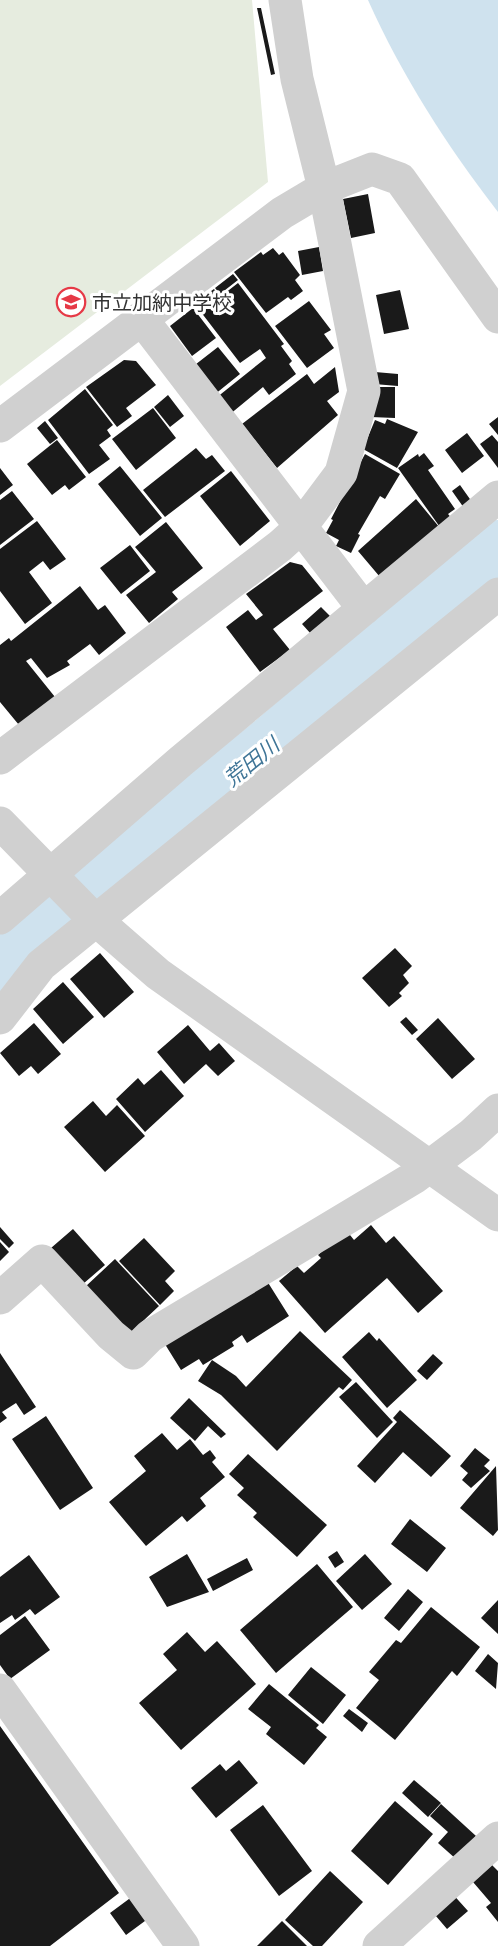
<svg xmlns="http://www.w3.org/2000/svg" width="498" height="1946" font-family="Barlow,'Noto Sans JP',sans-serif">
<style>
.green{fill:#e6ecdf}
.water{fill:#cfe2ee}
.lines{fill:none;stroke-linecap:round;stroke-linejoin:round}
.river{stroke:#cfe2ee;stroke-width:58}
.building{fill:#1a1a1a}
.minor{stroke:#d0d0d0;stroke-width:33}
.labels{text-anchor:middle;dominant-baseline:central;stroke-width:6;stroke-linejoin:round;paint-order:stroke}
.poi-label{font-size:20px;fill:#333;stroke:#fff;text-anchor:start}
.water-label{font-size:21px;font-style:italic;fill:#3f7597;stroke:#fff}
</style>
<rect width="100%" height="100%" fill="#fff"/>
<path class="green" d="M0,0H252L268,182L0,386Z"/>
<path class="water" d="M368,0H498V212C447,146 402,76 368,0Z"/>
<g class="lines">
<path class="river" d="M0,969L34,932L269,747L498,549"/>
</g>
<path class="building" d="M257,8H261L275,74L271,75Z
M368,194L375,233L351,238L343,199Z
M319,247L323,271L302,275L298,251Z
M273,248L279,255L283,252L300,275L295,280L303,291L291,300L288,297L266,313L234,272L261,252L263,255Z
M233,274L238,280L220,294L215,288Z
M238,283L284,344L281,346L292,361L289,364L296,374L269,395L263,387L229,415L216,398L266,358L260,349L240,363L194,303L214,289L220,297Z
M400,290L409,329L384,334L376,295Z
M309,301L331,330L324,334L334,348L307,368L275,326Z
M193,308L216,338L192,356L170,326Z
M218,347L240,374L214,395L191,368Z
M124,360L136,361L156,385L126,408L132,416L117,427L86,387Z
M335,367L339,392L327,401L338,415L277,468L242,424L307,374L314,384Z
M375,372L398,374V386L374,384Z
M372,387H395V418L371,417Z
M85,389L113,425L107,430L111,436L99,445L110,459L89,474L48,420Z
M168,395L184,416L170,427L154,407Z
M153,408L176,438L136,470L112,439Z
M498,417V435L489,424Z
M387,419L418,432L397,468L363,449L375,420L385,424Z
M45,421L58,438L50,444L37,428Z
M467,433L484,456L462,473L445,450Z
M492,435L498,442V468L480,444Z
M57,440L86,477L69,490L65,485L52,495L27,464Z
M196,448L206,459L212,455L225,471L165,517L143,490Z
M424,453L434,466L428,470L455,509L448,514L454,521L442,530L398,468L418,454L419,457Z
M365,454L400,474L385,499L380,496L358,534L360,535L351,553L336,546L339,540L326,533L333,520L331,519Z
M120,466L162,518L140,536L98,484Z
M0,468L13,485L0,495Z
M231,471L270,521L240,546L200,496Z
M460,485L472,502L464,508L452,491Z
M12,491L34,519L0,545V500Z
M416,499L440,528L380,577L358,551Z
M37,521L66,559L50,570L43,561L29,572L52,603L25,624L0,591V549Z
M166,522L203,568L172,592L178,599L149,623L126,595L156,572L135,547Z
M130,545L150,571L121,594L100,568Z
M290,562L302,565L323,591L273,629L290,650L260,672L226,627L248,610L256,620L263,615L246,594Z
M80,586L98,610L105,605L126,633L99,655L90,644L67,661L70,665L47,678L31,658L26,661L55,697L19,725L0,702V645L9,638L11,641Z
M321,607L330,616L311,634L302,624Z
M395,948L412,966L403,975L409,983L399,993L402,996L389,1007L362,978Z
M100,953L134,992L104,1018L70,979Z
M63,982L94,1017L63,1044L33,1009Z
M406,1017L418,1030L412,1035L400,1022Z
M438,1018L475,1059L452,1079L416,1039Z
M34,1023L61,1054L38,1074L31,1066L19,1076L0,1053Z
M188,1025L210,1051L219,1043L235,1061L218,1076L206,1064L184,1084L157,1052Z
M161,1070L184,1096L145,1132L116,1099L138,1078L144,1085Z
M93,1101L106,1116L117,1105L145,1136L105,1172L64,1127Z
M371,1225L386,1243L394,1236L443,1291L418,1313L387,1278L325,1333L279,1281L297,1266L304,1273L321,1258L318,1255L346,1230L354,1240Z
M0,1227L14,1243L9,1248L0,1239Z
M73,1229L105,1265L83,1284L51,1248Z
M144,1238L175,1271L165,1281L174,1291L160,1305L119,1261Z
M0,1242L9,1252L0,1261Z
M115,1259L159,1306L128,1335L85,1287Z
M267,1281L289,1316L247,1343L242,1335L232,1342L234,1346L203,1365L199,1359L181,1370L163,1341Z
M300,1331L352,1380L343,1390L339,1387L277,1451L221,1395L198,1381L212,1360L236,1376L246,1387Z
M369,1332L377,1341L379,1338L417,1380L387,1408L342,1357Z
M0,1353L36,1407L24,1415L16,1403L2,1412L7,1418L0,1423Z
M433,1354L443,1363L427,1380L417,1371Z
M356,1382L393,1422L377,1438L339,1397Z
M189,1398L226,1434L221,1438L208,1426L195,1441L170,1418Z
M400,1410L451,1456L431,1477L403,1452L375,1483L357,1466L397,1422L393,1418Z
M46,1416L93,1488L60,1510L12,1439Z
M162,1433L177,1450L190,1439L203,1455L210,1450L216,1458L212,1462L225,1477L200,1498L206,1506L187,1522L182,1516L146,1546L109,1502L146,1471L134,1456Z
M475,1448L490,1460L484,1466L490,1471L471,1488L462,1480L468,1473L460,1466Z
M248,1454L327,1525L297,1557L253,1517L257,1513L237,1495L244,1488L229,1474Z
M496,1466L498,1530L493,1536L460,1508Z
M410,1519L446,1548L427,1572L391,1544Z
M337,1551L344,1562L335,1568L328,1557Z
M187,1554L209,1592L167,1607L149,1577Z
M365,1554L392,1584L362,1610L336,1581Z
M29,1555L60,1597L35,1615L30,1609L15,1620L12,1615L0,1623V1577Z
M247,1558L253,1570L213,1591L207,1579Z
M317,1564L353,1607L276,1673L240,1630Z
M408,1589L423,1602L399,1631L384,1618Z
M498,1600V1634L481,1618Z
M431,1607L480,1647L457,1676L452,1671L395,1740L356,1708L379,1680L369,1672L396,1640L401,1643Z
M25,1616L50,1650L10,1679L0,1665V1635Z
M187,1632L205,1652L217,1641L256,1684L181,1750L139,1703L177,1670L163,1654Z
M488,1654L498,1663L496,1689L475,1671Z
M311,1667L346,1695L323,1724L288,1695Z
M269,1684L319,1725L316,1728L327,1737L304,1765L266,1734L271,1727L248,1709Z
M349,1709L368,1723L362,1732L343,1716Z
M0,1726L119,1893L50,1946H0Z
M239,1760L258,1783L216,1818L191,1788L220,1764L226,1771Z
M414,1780L441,1803L428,1817L402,1793Z
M395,1801L433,1834L388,1885L351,1851Z
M441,1804L476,1836L456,1859L438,1843L448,1832L430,1816Z
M263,1805L312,1871L279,1896L230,1830Z
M492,1865L498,1871V1922L486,1907L491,1903L473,1882Z
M330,1871L363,1902L322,1946H313L285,1920Z
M450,1891L468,1911L447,1929L430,1909Z
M133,1896L149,1918L126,1935L110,1913Z
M282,1921L307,1946H257Z"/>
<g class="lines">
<path class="minor" d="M141,318L364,609
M0,426L282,213L324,188L372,169L400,179L498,317
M0,758L280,546L300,528L341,473L364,391L324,188L297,79L285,0
M0,823L88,913L158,974L498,1215
M0,918L180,762L498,497
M0,1018L41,965L498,594
M0,1298L42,1261L111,1335L133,1353L150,1336L415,1177L471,1135L498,1110
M0,1690L183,1946
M379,1946L498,1838"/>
</g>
<defs>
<g id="school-ring" transform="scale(1.5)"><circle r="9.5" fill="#fff" stroke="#e63946" stroke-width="1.5"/><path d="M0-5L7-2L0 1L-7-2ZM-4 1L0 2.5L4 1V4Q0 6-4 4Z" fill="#e63946"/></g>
</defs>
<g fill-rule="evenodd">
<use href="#school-ring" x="71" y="302"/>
</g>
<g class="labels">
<g class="poi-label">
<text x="92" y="302">市立加納中学校</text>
</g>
<g class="water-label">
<text transform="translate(251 761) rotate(-39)">荒田川</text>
</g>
</g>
</svg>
